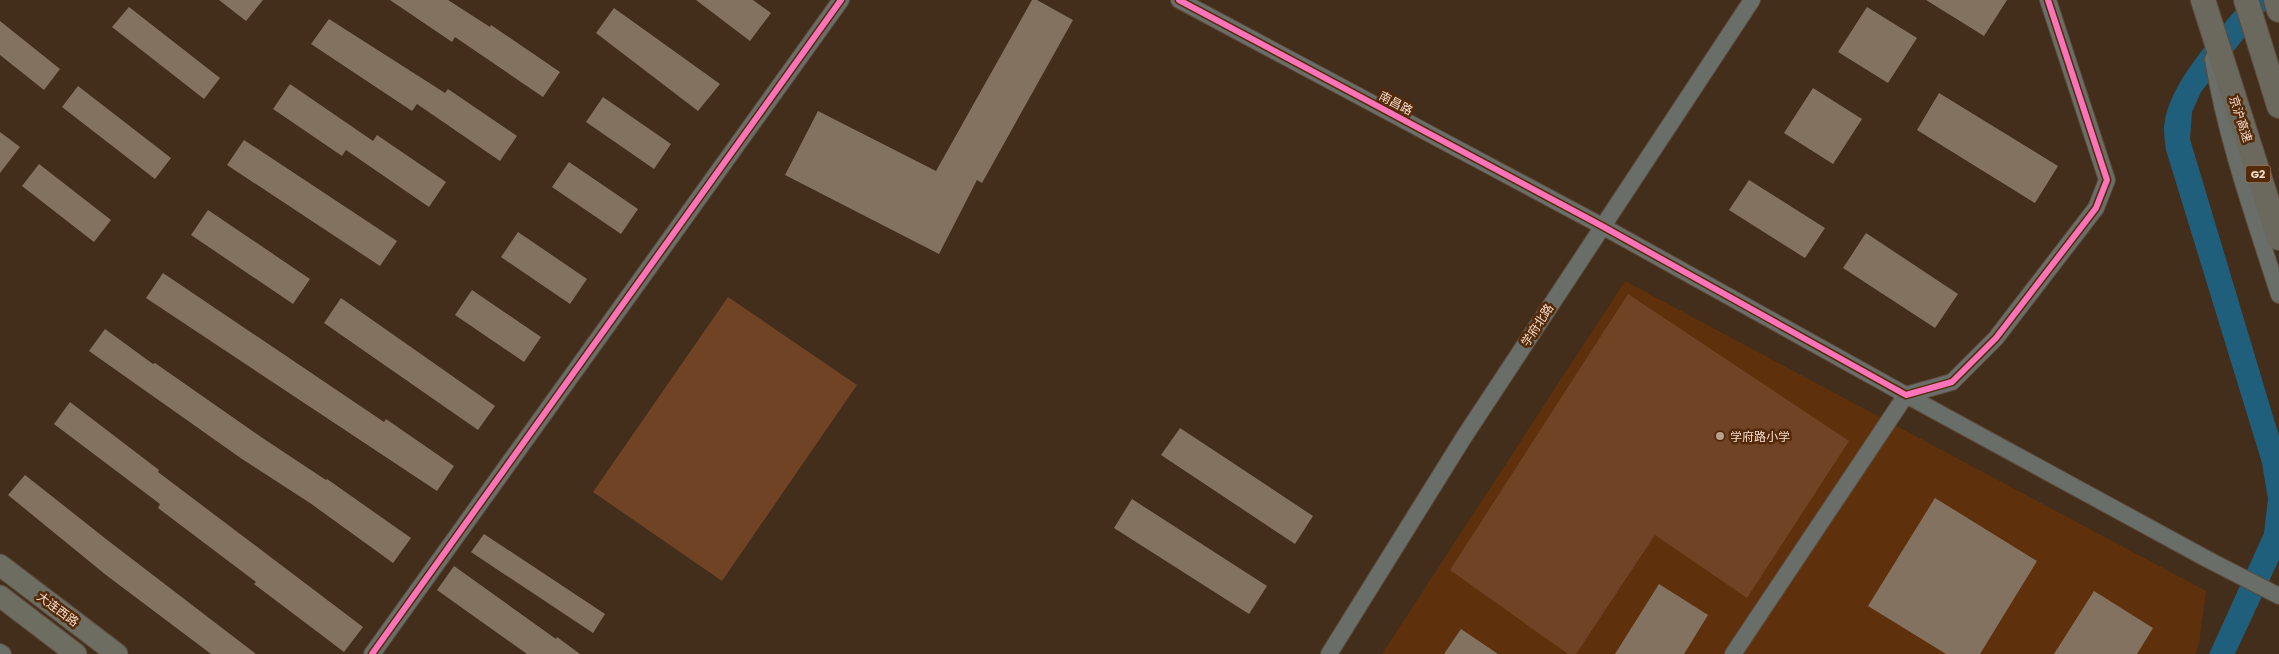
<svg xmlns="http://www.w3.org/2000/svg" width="2279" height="654" font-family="Poppins,'Noto Sans SC',sans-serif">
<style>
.built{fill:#5e310c}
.green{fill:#704324}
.water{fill:#1f5f7c}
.building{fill:#847260}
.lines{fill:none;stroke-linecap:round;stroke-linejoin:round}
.minor-casing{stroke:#5c4a3b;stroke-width:18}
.major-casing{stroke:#5c4a3b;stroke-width:23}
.highway-casing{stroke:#5c4a3b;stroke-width:26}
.minor{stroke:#6a6e69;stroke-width:16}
.major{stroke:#6d6d62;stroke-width:21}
.highway{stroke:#6b685d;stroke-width:24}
.cycleway-casing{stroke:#542b0a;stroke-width:9}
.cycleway{stroke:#fb73b8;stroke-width:6}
.poi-dot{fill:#b89f8e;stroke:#542b0a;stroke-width:2}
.labels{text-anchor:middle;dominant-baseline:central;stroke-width:5;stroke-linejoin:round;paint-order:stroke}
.shield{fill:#542b0a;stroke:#c6a792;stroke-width:1}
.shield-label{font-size:11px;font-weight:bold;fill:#f7dccc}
.street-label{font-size:12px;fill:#f7dccc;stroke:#542b0a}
.poi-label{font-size:12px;fill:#f7dccc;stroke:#542b0a;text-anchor:start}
</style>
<rect width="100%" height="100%" fill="#432d1b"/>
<path class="built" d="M1625,281L2206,591L2199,644L2195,654H1382Z"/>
<path class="green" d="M1628,294L1849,441L1747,598L1655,535L1576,654H1568L1450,570Z
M728,297L857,385L722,581L593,492Z"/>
<path class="water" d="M2244,0H2274L2201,92L2192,112L2190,139L2279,436V560L2235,654H2209L2264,533L2268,499L2262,463L2166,150C2165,143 2164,135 2164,127C2168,82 2217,34 2244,0Z"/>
<path class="building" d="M219,0H263L246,21Z
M390,0H448L490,27L491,25L560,72L543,97L455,37L452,42Z
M696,0H753L771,13L750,41Z
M1032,0H1037L1073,20L982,183L977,180L939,254L785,175L818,111L936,171Z
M1926,0H2007L1984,36Z
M129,7L220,78L204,99L112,27Z
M1867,7L1917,38L1888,83L1838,52Z
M614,8L720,84L698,111L596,33Z
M329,19L445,93L448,89L517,136L500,161L417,104L412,111L311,44Z
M0,21L60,69L44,90L0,55Z
M290,84L373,141L377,135L446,182L429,207L346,150L342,156L273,109Z
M78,86L171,158L155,179L62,107Z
M1813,88L1862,119L1833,164L1784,133Z
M1939,93L2058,166L2035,203L1917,130Z
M603,97L671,144L654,169L586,122Z
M0,132L20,147L0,173Z
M244,140L397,241L380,266L227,165Z
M569,162L638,209L621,234L552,187Z
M39,164L111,220L94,242L22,186Z
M1749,180L1825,228L1805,258L1729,210Z
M208,210L310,279L293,304L191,235Z
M518,232L587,279L570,304L501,257Z
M1866,233L1958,294L1935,328L1843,268Z
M163,273L384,422L386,419L454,466L437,491L146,298Z
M472,290L541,337L524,362L455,315Z
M341,298L495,406L478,430L324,323Z
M105,329L153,364L155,363L264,439L326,480L327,479L411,538L393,563L310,503L242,459L89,351Z
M70,402L159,470L158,472L363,627L344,652L254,584L256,582L158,508L160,504L54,424Z
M1180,428L1313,516L1295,544L1161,455Z
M25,475L106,539L256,654H211L106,575L8,495Z
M1935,498L2037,561L1980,654H1946L1868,606Z
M1132,499L1267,586L1249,614L1114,528Z
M484,534L605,614L593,633L471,552Z
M454,566L556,639L557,637L580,654H527L437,590Z
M1659,584L1708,615L1684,654H1615Z
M2094,591L2153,628L2137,654H2054Z
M1461,629L1498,654H1444Z"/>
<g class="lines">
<g class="minor-casing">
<path id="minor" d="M1179,0L1602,226L1906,395L1952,382L1996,338L2096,208L2107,180L2048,0
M2213,59C2226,139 2254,217 2279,295
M0,652L3,654
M372,654L841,0
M1329,654L1464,437L1752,0
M1733,654L1906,395L2207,559L2279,596"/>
</g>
<g class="major-casing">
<path id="major" d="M0,565L117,654
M0,596L76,654"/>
</g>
<g class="highway-casing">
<path id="highway" d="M2203,0L2279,238
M2246,0L2279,106
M2276,0L2279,10"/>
</g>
<use href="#minor" class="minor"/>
<use href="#major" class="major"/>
<use href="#highway" class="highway"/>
<g class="cycleway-casing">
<path id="cycleway" d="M1179,0L1602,226L1906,395L1952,382L1996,338L2096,208L2107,180L2048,0
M372,654L841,0"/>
</g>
<use href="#cycleway" class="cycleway"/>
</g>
<circle class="poi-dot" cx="1720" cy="436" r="5"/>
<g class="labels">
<rect class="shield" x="2245.5" y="165.5" width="25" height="17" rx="4"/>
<g class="shield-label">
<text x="2258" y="174">G2</text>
</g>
<g class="street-label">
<text transform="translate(1396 103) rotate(28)">南昌路</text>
<text transform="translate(2241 119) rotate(72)">京沪高速</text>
<text transform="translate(1537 325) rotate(-57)">学府北路</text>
<text transform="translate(58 609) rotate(37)">大连西路</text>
</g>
<g class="poi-label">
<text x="1730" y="436">学府路小学</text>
</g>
</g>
</svg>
